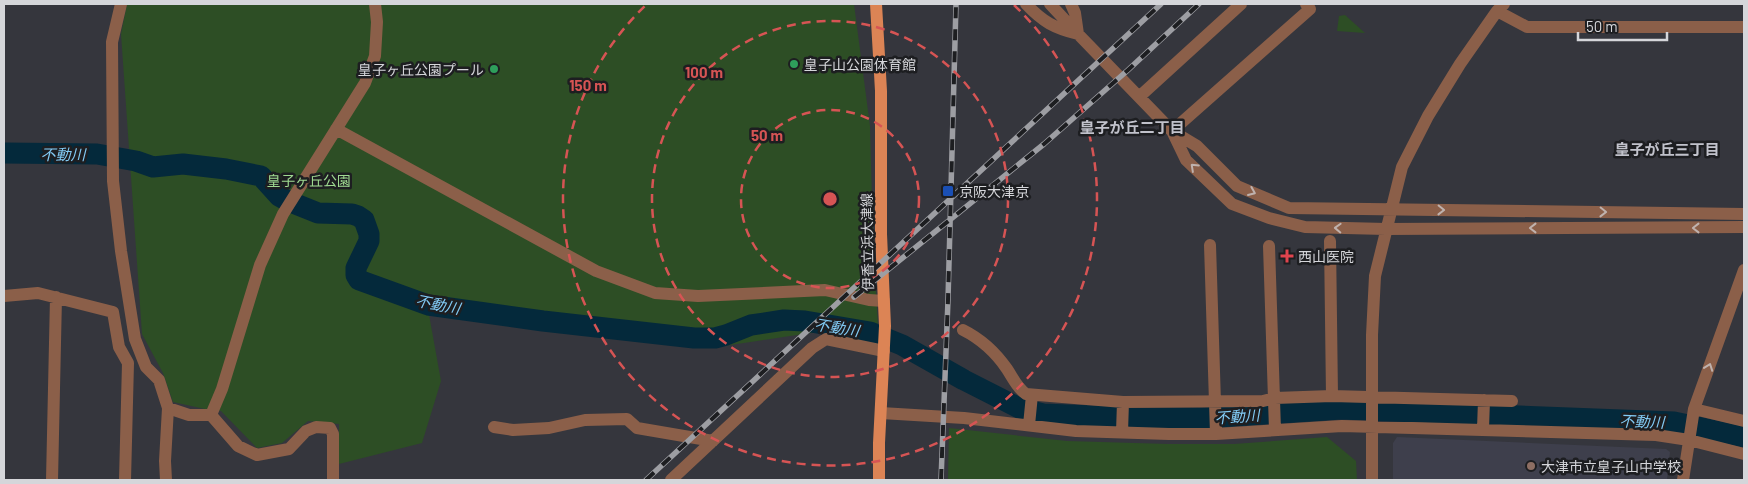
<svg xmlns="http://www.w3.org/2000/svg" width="1748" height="484" font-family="Barlow,'Noto Sans JP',sans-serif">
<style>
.built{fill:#3e3f4c}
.green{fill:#2d4e25}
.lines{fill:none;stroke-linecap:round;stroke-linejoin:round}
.river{stroke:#04293b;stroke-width:21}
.minor{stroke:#8b5f49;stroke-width:12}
.major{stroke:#dc8455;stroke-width:12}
.rail-casing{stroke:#9d9ea3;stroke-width:5.5}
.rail{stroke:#1d1e21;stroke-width:4;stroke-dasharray:11;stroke-linecap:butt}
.oneway{stroke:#bfb2ae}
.ring{fill:none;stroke:#d65454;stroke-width:2.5;stroke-dasharray:9 6}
.leisure-dot{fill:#2e9e5b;stroke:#1d1e21;stroke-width:2}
.transit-dot{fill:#1a4fb4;stroke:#1d1e21;stroke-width:2}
.health-dot{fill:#e0444e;stroke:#1d1e21;stroke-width:2}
.education-dot{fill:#8d6e63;stroke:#1d1e21;stroke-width:2}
.labels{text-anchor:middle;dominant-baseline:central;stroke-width:5;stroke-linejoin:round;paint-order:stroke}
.poi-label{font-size:14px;fill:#d5d6da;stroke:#1d1e21;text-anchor:start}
.park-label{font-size:14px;fill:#9fda91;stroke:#1d1e21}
.street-label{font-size:14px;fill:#d5d6da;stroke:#1d1e21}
.neighbourhood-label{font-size:15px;font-weight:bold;fill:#c1c2cb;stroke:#1d1e21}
.water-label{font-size:15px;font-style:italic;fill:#82cbf5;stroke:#1d1e21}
.centre{fill:#d65454;stroke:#1d1e21;stroke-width:2.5}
.ring-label{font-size:15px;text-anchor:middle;font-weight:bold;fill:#d65454;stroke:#1d1e21;stroke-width:5;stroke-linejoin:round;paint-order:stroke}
</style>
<rect width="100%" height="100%" fill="#35363d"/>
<path class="built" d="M1397,437L1666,449L1670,452L1667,480H1393V443Z"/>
<path class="green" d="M127,4H854L870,126L873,240L879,342L830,330L717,347L428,309L441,381L422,443L339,464V424L308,421L282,443L257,448L221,411L205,409L173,402L163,373L142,334L121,34Z
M1345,15L1365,33L1337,31L1339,16Z
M949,428L1067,441L1168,444H1234L1327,437L1356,461L1357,480H948Z"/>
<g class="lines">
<path class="river" d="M4,153L97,154L136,161L153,167L183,164L226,169L261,176L279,196L288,201L318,213L352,214L358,216L364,220L369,234V241L356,268V275L359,280L428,305L543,321L694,338H715L726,335L751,325L784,320L805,321L870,332L902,345L964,380L1019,408L1043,414L1144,418H1203L1341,409L1674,422L1744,437"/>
<path class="minor" d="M121,4L112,42L113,181L121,251L135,339L146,367L159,380L168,408L165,461L166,480
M1026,4C1043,22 1054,28 1078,34L1075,13L1071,4
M1050,4L1078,34L1172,131L1197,146L1237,186L1289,208L1744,214
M1497,11L1527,27H1744
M1139,97L1241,4
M336,129L596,271L655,293L698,296L825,290L869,300L884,301
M1172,131L1186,160L1232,204L1269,218L1305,227L1386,229L1744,227
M1172,131L1310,9L1306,4
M1210,245L1216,434
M1269,246L1275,430
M4,296L38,293L113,312L119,347L128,363L125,480
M963,330C981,339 996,353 1007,369C1013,378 1017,388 1026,394L1123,402L1263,401L1275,398L1332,396L1330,241
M1332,396L1512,401
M168,408L189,415H211L238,446L257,455L289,449L306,431L316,427L330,428L333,434V480
M1694,409L1744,421
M881,413L964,418L1076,431L1169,434H1216L1342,426L1656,435L1689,440L1744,454
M211,415L222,389L260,265L283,214L365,83L375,56L377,22L375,4
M1029,425L1032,395
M494,427L513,430L549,428L585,420L627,419L637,428L713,441
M1483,429L1484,400
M1122,432L1123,402
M52,480L56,297
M671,480L812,348L826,339L884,351
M1372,480V335L1375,276L1402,167L1428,116L1460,64L1497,11L1504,4
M1683,480L1694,409L1744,270"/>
<path class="major" d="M876,4L881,91V234L885,326L879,443V480"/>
<g class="rail-casing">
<path id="rail" d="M854,297L1044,144L1128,70L1199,4
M646,480L1161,4
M941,480L948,300L956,4"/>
</g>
<use href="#rail" class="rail"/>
</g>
<defs><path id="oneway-chevron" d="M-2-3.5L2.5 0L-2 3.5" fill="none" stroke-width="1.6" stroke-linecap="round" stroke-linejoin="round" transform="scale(1.25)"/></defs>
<g class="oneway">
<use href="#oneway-chevron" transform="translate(1194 167) rotate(-137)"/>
<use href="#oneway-chevron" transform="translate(1252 192) rotate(23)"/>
<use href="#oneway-chevron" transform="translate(1441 210) rotate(1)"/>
<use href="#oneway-chevron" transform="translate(1603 212) rotate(1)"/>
<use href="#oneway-chevron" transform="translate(1338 228) rotate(-178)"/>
<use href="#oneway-chevron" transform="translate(1533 228) rotate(180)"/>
<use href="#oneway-chevron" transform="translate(1696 228) rotate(180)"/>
<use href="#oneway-chevron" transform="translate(1709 367) rotate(-70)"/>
</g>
<g class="ring">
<circle cx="830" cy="199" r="89"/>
<circle cx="830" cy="199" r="178"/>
<path d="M1014 5A267 267 0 1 1 646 5"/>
</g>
<g class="leisure-dot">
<circle cx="794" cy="64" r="5"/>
<circle cx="494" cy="69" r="5"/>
</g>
<rect class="transit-dot" x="942" y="185" width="12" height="12" rx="2.5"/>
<path class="health-dot" d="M1284.5 248.5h5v5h5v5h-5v5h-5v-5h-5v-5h5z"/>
<circle class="education-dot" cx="1531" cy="466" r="5"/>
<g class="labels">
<g class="poi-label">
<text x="804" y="64">皇子山公園体育館</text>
<text x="484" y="69" text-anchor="end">皇子ヶ丘公園プール</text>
<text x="959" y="191">京阪大津京</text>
<text x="1298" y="256">西山医院</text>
<text x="1541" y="466">大津市立皇子山中学校</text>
</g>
<g class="park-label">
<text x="309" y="180">皇子ヶ丘公園</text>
</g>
<g class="street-label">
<text transform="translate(867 242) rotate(-91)">伊香立浜大津線</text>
</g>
<g class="neighbourhood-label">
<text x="1132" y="127">皇子が丘二丁目</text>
<text x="1667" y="149">皇子が丘三丁目</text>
</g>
<g class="water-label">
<text x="63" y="154">不動川</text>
<text transform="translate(438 304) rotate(11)">不動川</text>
<text transform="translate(837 327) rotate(9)">不動川</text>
<text transform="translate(1237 416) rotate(-4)">不動川</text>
<text transform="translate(1642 421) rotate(2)">不動川</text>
</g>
</g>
<circle cx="830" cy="199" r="8" class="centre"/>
<g class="ring-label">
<text x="704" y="78">100 m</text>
<text x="588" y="91">150 m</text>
<text x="767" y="141">50 m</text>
</g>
<rect width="1748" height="484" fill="none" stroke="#d5d6da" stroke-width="10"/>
<path d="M1578 32v8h89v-8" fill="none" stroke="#d5d6da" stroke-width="2.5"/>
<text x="1586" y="32" font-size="15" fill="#d5d6da" stroke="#1d1e21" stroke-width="4" paint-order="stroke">50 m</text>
</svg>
